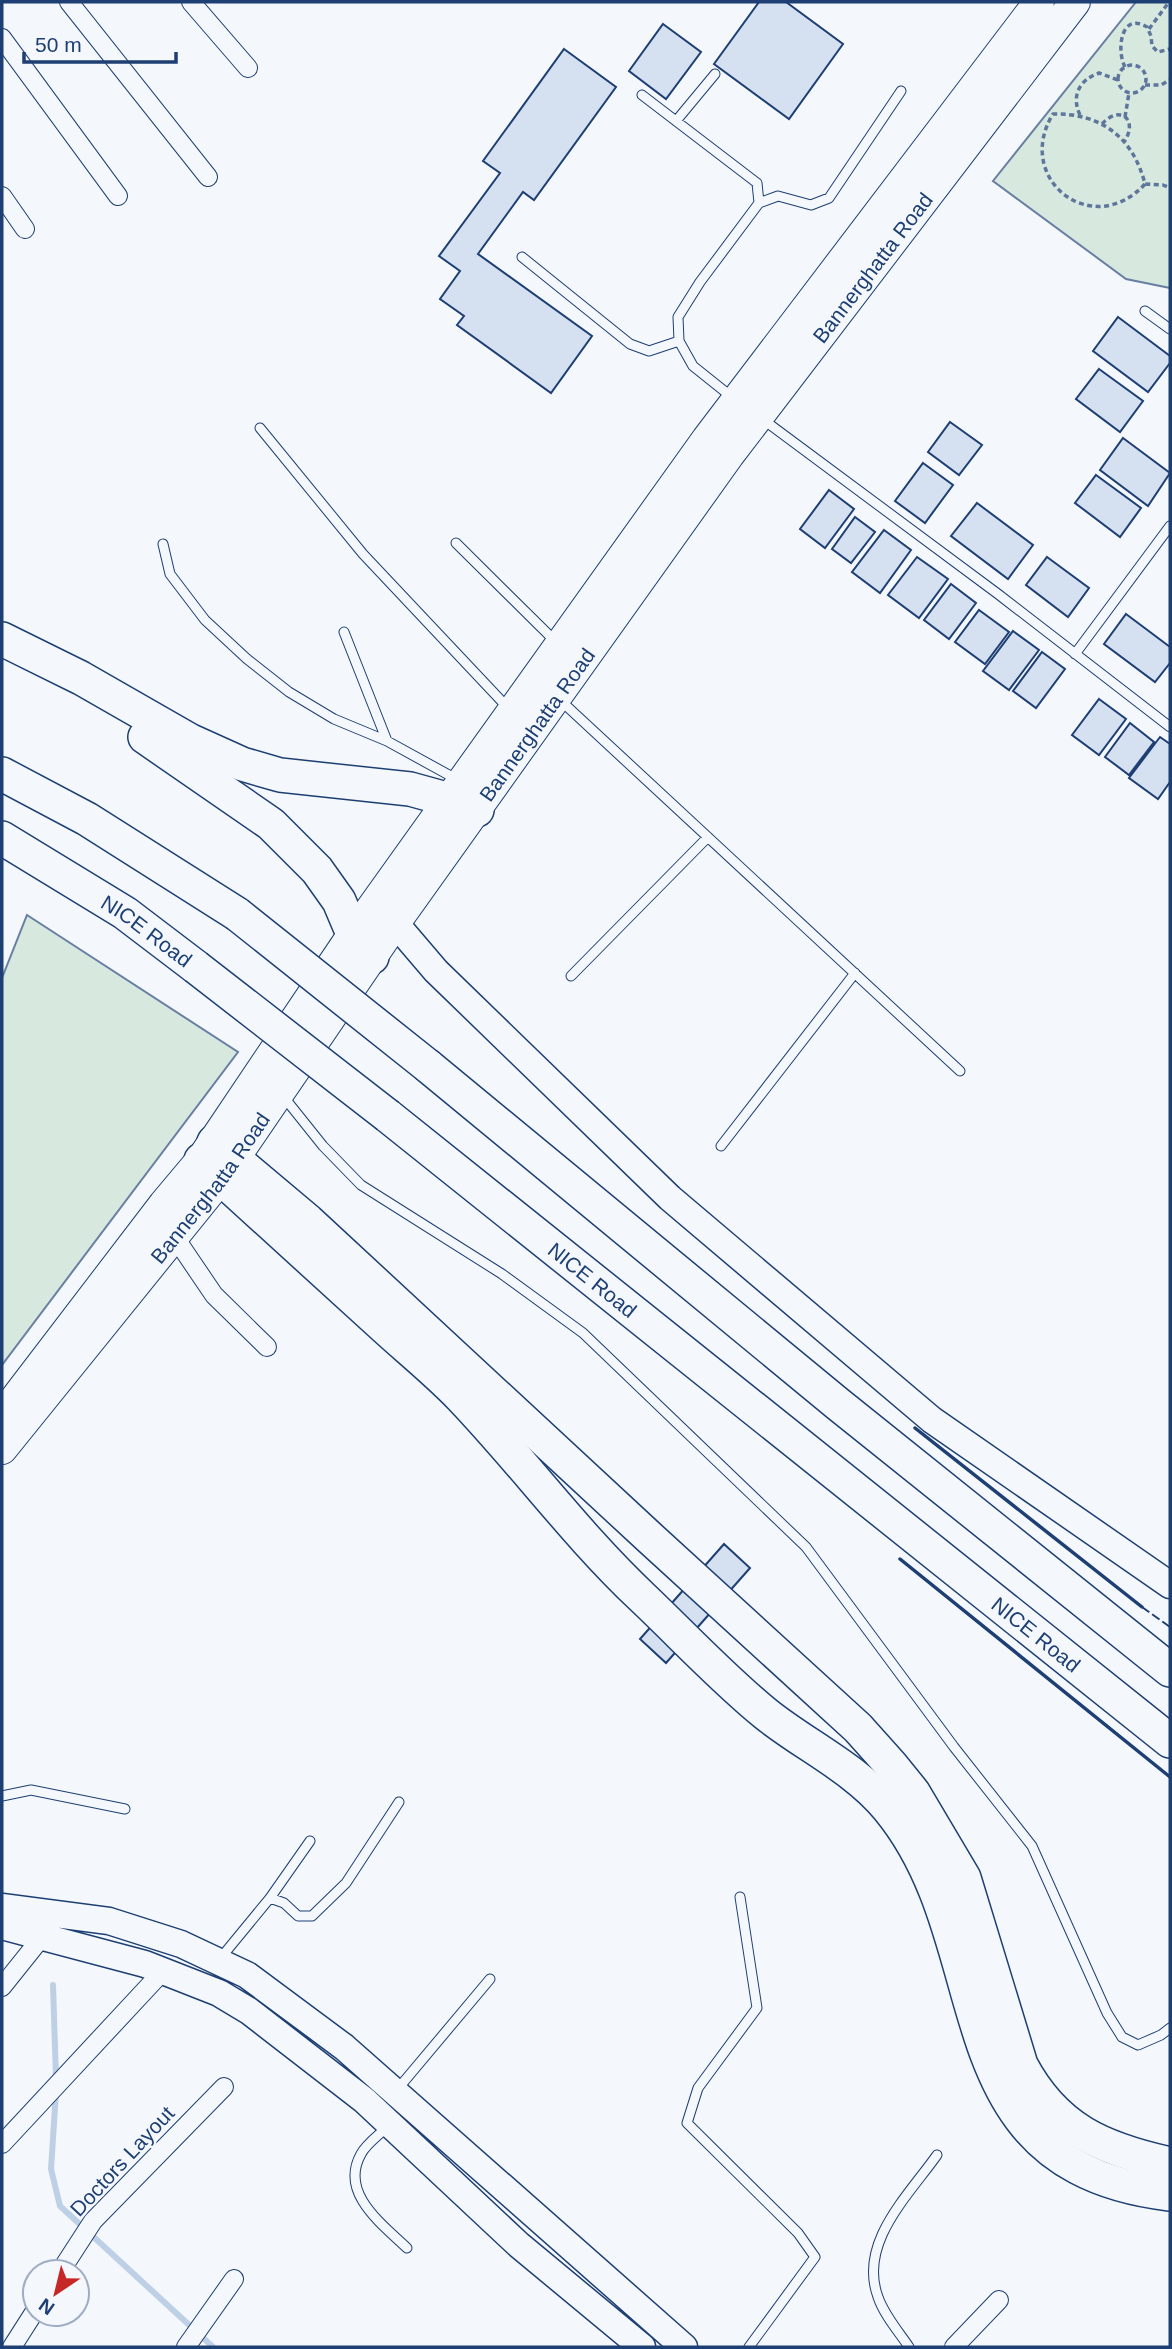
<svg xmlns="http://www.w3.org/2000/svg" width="1172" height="2349" font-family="Arial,sans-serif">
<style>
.green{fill:#d7e8df;stroke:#687fa3;stroke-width:2}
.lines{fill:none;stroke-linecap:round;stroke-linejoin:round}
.stream{stroke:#bed0e5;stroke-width:6}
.building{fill:#d5e0f0;stroke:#1d3f73;stroke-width:2}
.lane-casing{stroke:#1d3f73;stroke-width:11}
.street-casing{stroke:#1d3f73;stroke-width:20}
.secondary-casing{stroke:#1d3f73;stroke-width:29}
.primary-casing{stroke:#1d3f73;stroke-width:32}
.highway-casing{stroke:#1d3f73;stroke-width:36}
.path{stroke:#5e769c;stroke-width:3.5;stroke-dasharray:5 3.5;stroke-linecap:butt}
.lane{stroke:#f4f7fb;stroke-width:9}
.street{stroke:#f4f7fb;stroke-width:18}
.secondary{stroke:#f4f7fb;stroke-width:26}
.primary{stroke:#f4f7fb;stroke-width:30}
.highway{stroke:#f4f7fb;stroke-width:33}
.highway-bridge-casing{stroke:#1d3f73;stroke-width:36;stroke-linecap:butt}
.highway-bridge{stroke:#f4f7fb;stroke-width:33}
.fence{stroke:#1d3f73;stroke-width:2;stroke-dasharray:9 3.5;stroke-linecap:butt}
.wall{stroke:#1d3f73;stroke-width:3.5}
.labels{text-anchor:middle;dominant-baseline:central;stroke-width:5;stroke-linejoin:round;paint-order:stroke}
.street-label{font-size:21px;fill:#1d3f73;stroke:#f4f7fb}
</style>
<rect width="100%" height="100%" fill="#f4f7fb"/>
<path class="green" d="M1136,2H1170V288L1126,279L993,181Z
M27,915L238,1052L2,1365V978Z"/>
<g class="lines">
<path class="stream" d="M53,1985L56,2078
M56,2092L51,2169L60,2206L213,2347"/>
</g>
<path class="building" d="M759,2H786L843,44L789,119L714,64Z
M663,24L701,52L666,99L629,71Z
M564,49L616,87L534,200L523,192L478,254L592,336L551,393L457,325L464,316L440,299L460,271L439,256L500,173L483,161Z
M1118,317L1170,356V363L1148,392L1093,351Z
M1099,369L1143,401L1120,432L1076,399Z
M950,422L982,445L959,475L928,452Z
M1123,438L1170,473L1148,506L1100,470Z
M923,463L953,485L925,523L895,501Z
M1096,475L1141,508L1120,537L1075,503Z
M829,490L854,509L825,548L800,529Z
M977,503L1033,545L1008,579L951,536Z
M855,517L875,532L851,563L832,549Z
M884,530L911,550L880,593L852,572Z
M917,557L948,579L919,618L888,595Z
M1047,557L1089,588L1068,617L1026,585Z
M951,584L976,603L949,639L924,620Z
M979,610L1009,632L985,664L955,642Z
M1126,614L1170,647V663L1155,682L1104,644Z
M1013,631L1039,650L1009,690L983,671Z
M1042,652L1065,669L1036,708L1013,691Z
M1099,699L1126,719L1099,755L1072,735Z
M1130,723L1154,742L1129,775L1105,757Z
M1160,737L1170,744V782L1158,799L1129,778Z
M724,1544L750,1568L666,1663L640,1639Z"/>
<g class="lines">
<g class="lane-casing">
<path id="lane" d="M642,95L757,183L759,203
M676,121L715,74
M522,257L630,344L649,351L679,341
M1145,311L1170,329
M733,398L693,366L679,341L678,317L700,282L759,203L778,196L811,205L829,198L901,91
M761,418L998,594L1170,727
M260,428L363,554L509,709
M456,543L556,642
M163,544L170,574L205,620L247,659L289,692L334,719L387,741L458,780
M344,632L387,741
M1075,654L1170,526
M559,699L960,1071
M571,976L708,837
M283,1096L323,1146L361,1185L502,1274L583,1333L806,1547L954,1747L1032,1846L1107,2013L1122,2037L1138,2045L1161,2035L1170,2028
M721,1146L855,973
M2,1796L31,1790L125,1809
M740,1897L757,2008L698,2088L687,2123L798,2233L815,2257L749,2347
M270,1898L310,1841
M219,1960L270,1898L284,1903L298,1916H312L346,1883L399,1802
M396,2091L490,1979
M387,2127C379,2135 366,2144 361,2154C339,2193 382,2224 407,2248
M909,2347C899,2332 884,2315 878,2297C858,2243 908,2196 937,2155"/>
</g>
<g class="street-casing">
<path id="street" d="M69,2L208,177
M191,2L248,68
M2,38L118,196
M2,196L25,229
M174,1236L214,1295L267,1347
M2,1987L42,1937
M2,2144L163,1971
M60,2272L93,2221L224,2087
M12,2347L35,2311
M186,2347L234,2279
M954,2347L999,2300"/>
</g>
<g class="secondary-casing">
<path id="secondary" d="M395,923L436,971L670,1198L932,1420L1170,1585
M2,1907L109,1921L181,1944L247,1975L344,2047L684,2347
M2,1926L145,1964L219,1993L249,2011L364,2100L519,2245L642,2347"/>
</g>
<g class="primary-casing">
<g id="primary">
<path d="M2,1416L164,1204L201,1160L353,934L707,439L1039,2"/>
<path id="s1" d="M2,1449L221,1178L395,923L729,455L1075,2"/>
</g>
</g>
<g class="highway-casing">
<g id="highway">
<path d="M2,639L81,678L191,741L242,764L280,775L410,789L450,800L477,810"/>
<path d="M145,737L271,824L317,870L339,901L353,934L372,957"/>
<path d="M2,774L87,819L237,914"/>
<path id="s2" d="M2,838L125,913L196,967"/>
<path d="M428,1066L838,1404L1170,1670"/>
<path id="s3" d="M388,1116L1170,1741"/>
<path d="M214,1142L308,1221L649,1537L858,1728L892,1766L913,1792L964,1878L1021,2065C1055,2129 1102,2149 1170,2164"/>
<path d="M201,1160C260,1214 320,1268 380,1323C407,1348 436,1371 461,1397C524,1463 577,1536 643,1598C683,1636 724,1680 766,1714C806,1746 855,1768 888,1808C1004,1948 931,2166 1170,2194"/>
</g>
</g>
<path class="path" d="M1149,29L1169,2
M1118 79a14 14 0 1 1 28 0a14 14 0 1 1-28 0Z
M1125,67C1116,50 1121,11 1147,27L1151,36L1152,46L1158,52L1170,49
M1145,85H1161L1170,80
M1080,115C1071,96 1079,80 1099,73L1118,80
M1125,117L1129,93
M1102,124C1120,104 1139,120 1124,142
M1145,184C1093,241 1013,179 1053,114C1101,113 1133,137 1145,184L1163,185L1170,188"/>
<use href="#lane" class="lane"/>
<use href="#street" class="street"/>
<use href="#secondary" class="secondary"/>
<use href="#primary" class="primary"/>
<use href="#highway" class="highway"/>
<g class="highway-bridge-casing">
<path id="highway-bridge" d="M237,914L428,1066
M196,967L388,1116"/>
</g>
<use href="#highway-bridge" class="highway-bridge"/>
<path class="fence" d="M1142,1607L1170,1627"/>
<path class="wall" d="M915,1428L1142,1607
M900,1559L1170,1777"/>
</g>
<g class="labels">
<g class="street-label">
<text stroke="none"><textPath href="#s1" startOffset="1468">Bannerghatta Road</textPath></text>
<text stroke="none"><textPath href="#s1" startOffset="901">Bannerghatta Road</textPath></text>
<text stroke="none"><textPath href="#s2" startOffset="172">NICE Road</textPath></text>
<text stroke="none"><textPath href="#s1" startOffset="334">Bannerghatta Road</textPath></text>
<text stroke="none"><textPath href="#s3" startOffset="262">NICE Road</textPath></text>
<text stroke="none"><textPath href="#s3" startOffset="830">NICE Road</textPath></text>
<text transform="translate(122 2161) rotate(-47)">Doctors Layout</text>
</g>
</g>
<rect width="1172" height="2349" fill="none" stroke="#1d3f73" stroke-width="7"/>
<g transform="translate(56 2293) rotate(215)"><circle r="33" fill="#f4f7fb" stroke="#9eadc5" stroke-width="2"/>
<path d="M0-5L12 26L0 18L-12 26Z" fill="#c62828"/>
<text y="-10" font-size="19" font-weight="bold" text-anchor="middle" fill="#1d3f73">N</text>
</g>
<path d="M24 52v10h152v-10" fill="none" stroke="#1d3f73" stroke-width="3.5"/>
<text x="35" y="52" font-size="21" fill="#1d3f73" stroke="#f4f7fb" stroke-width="5" paint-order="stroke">50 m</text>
</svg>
